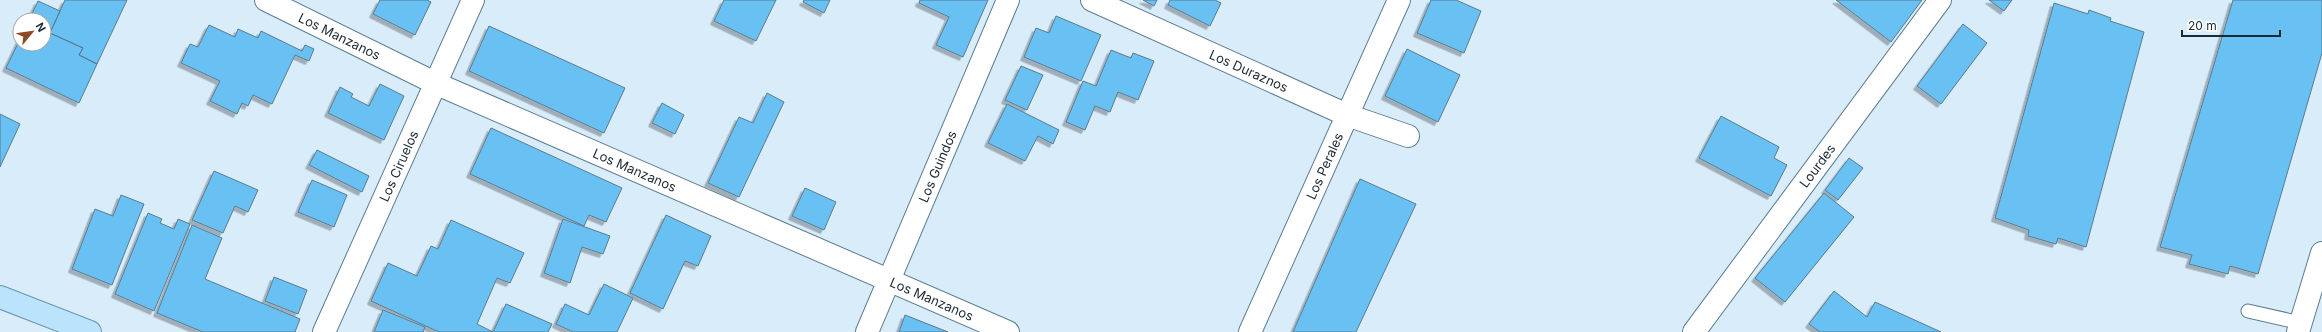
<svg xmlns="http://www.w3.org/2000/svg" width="2322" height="332" font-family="Inter,sans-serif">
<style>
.building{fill:#69c0f3;stroke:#5b7b8f;filter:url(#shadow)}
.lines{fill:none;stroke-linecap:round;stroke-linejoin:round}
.lane-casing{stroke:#5d7d91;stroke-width:15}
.street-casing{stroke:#5d7d91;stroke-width:24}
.secondary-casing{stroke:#5d7d91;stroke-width:24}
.primary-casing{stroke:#6696b4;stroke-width:24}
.lane{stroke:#fff;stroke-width:13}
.street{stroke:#fff;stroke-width:22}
.secondary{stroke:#fff;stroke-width:22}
.primary{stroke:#bce3fc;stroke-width:22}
.labels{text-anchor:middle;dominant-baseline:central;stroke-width:3;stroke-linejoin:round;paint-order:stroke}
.street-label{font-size:13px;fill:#1b2931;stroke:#fff}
</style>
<defs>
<filter id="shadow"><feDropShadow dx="-3.5" dy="3.5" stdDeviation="0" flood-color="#0004"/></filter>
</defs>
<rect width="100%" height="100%" fill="#d8ecfa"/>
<path class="building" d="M65,0H127L97,64L79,55L83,48L50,33Z
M380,0H427L431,2L415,35L373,14Z
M724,0H776L756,41L714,21Z
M804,0H830L824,13L803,2Z
M920,0H988L963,57L936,45L949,17L919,3Z
M1143,0H1157L1154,6Z
M1170,0H1215L1221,3L1210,26L1168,5Z
M1431,0H1456L1481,11L1464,53L1417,33Z
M1836,0H1922L1891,42Z
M1989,0H2012L2004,11Z
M2233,0H2322V53L2258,274L2230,266L2228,274L2189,264L2192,255L2160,247Z
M38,1L60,11L50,33L83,48L79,55L97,64L79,103L6,68L20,39V44H44V20H29Z
M2054,3L2088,14L2089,10L2111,18L2110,21L2144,32L2086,247L2058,238L2056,244L2028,236L2029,230L1995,218Z
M1056,16L1101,35L1081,81L1024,57L1036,28L1049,33Z
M1963,24L1987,43L1941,104L1917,86Z
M209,25L235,37L238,29L258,38L261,31L302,51L305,45L314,49L309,61L295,55L272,104L253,95L248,106L242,103L237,114L210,101L220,81L181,63L190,44L198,47Z
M489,26L625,88L604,133L469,71Z
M1407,49L1460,75L1438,122L1385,96Z
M1111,50L1131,58L1133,53L1154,61L1138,100L1118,92L1110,112L1095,106L1085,130L1066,122L1083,81L1096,86Z
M1021,66L1043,75L1027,110L1005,100Z
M380,84L404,96L384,140L328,113L340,87L353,94L351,97L369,106Z
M767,93L784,102L739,197L708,183L739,117L753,123Z
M662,103L684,115L675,134L652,123Z
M1007,104L1059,130L1053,144L1038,136L1025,161L988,143Z
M0,114L20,124L0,167Z
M1721,116L1779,147L1774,158L1787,165L1771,196L1699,158Z
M491,128L622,188L606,222L589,215L584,226L470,174Z
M317,150L369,176L362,192L309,165Z
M1849,158L1863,168L1838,200L1825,190Z
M214,171L258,190L248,212L235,206L223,233L192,220Z
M1360,179L1416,204L1356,332H1293Z
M312,180L347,195L334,227L298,212Z
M805,188L836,202L824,230L792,216Z
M1824,193L1854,217L1785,302L1755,278Z
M121,195L144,204L112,285L72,269L95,209L113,216Z
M148,213L162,219L160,223L174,229L178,219L190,224L154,311L115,294Z
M666,215L711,236L698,266L685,261L663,309L630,293Z
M563,219L610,236L603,254L582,247L570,283L544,273Z
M451,220L524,253L510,283L497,278L477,324L493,332L506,304L552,324L548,332H439L371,301L388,263L417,276L431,246L438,249Z
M192,225L222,238L205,279L300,319L295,332H203L157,313Z
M274,277L307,290L298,314L265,301Z
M604,284L633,298L617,332H573L556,324L565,304L589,315Z
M1834,291L1867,317L1875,302L1941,332H1820L1809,324Z
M383,310L425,327L423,332H374Z
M905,315L948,332H899Z"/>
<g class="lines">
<g class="lane-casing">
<path id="lane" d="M2248,311L2301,323"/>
</g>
<g class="street-casing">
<g id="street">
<path id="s1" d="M266,0L437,84L1008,332"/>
<path id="s2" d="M1092,0L1347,115L1408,136"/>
<path id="s3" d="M324,332L473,0"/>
<path id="s4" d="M867,332L1008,0"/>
<path id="s5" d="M1250,332L1399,0"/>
<path id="s6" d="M1694,332L1940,0"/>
</g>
</g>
<g class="secondary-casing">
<path id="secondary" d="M2298,332L2322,253"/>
</g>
<g class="primary-casing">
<path id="primary" d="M0,297L90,332"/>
</g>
<use href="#lane" class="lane"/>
<use href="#street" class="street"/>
<use href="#secondary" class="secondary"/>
<use href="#primary" class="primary"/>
</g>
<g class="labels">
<g class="street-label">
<text stroke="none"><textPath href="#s1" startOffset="82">Los Manzanos</textPath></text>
<text stroke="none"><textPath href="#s2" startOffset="172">Los Duraznos</textPath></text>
<text stroke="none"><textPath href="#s3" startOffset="182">Los Ciruelos</textPath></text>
<text stroke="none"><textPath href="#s4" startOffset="180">Los Guindos</textPath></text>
<text stroke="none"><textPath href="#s5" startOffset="182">Los Perales</textPath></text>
<text stroke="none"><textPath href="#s6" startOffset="207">Lourdes</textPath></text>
<text stroke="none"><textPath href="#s1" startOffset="406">Los Manzanos</textPath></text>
<text stroke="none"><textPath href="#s1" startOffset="730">Los Manzanos</textPath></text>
</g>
</g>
<g transform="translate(32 32) rotate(61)"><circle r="19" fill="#ffffff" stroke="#a4a9ad"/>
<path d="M0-3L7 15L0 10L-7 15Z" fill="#904925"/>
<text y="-6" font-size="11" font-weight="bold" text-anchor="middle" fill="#1b2931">N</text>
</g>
<path d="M2182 30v6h98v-6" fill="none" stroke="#1b2931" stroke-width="2"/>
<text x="2188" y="30" font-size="12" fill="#1b2931" stroke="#ffffff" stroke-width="3" paint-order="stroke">20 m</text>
</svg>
